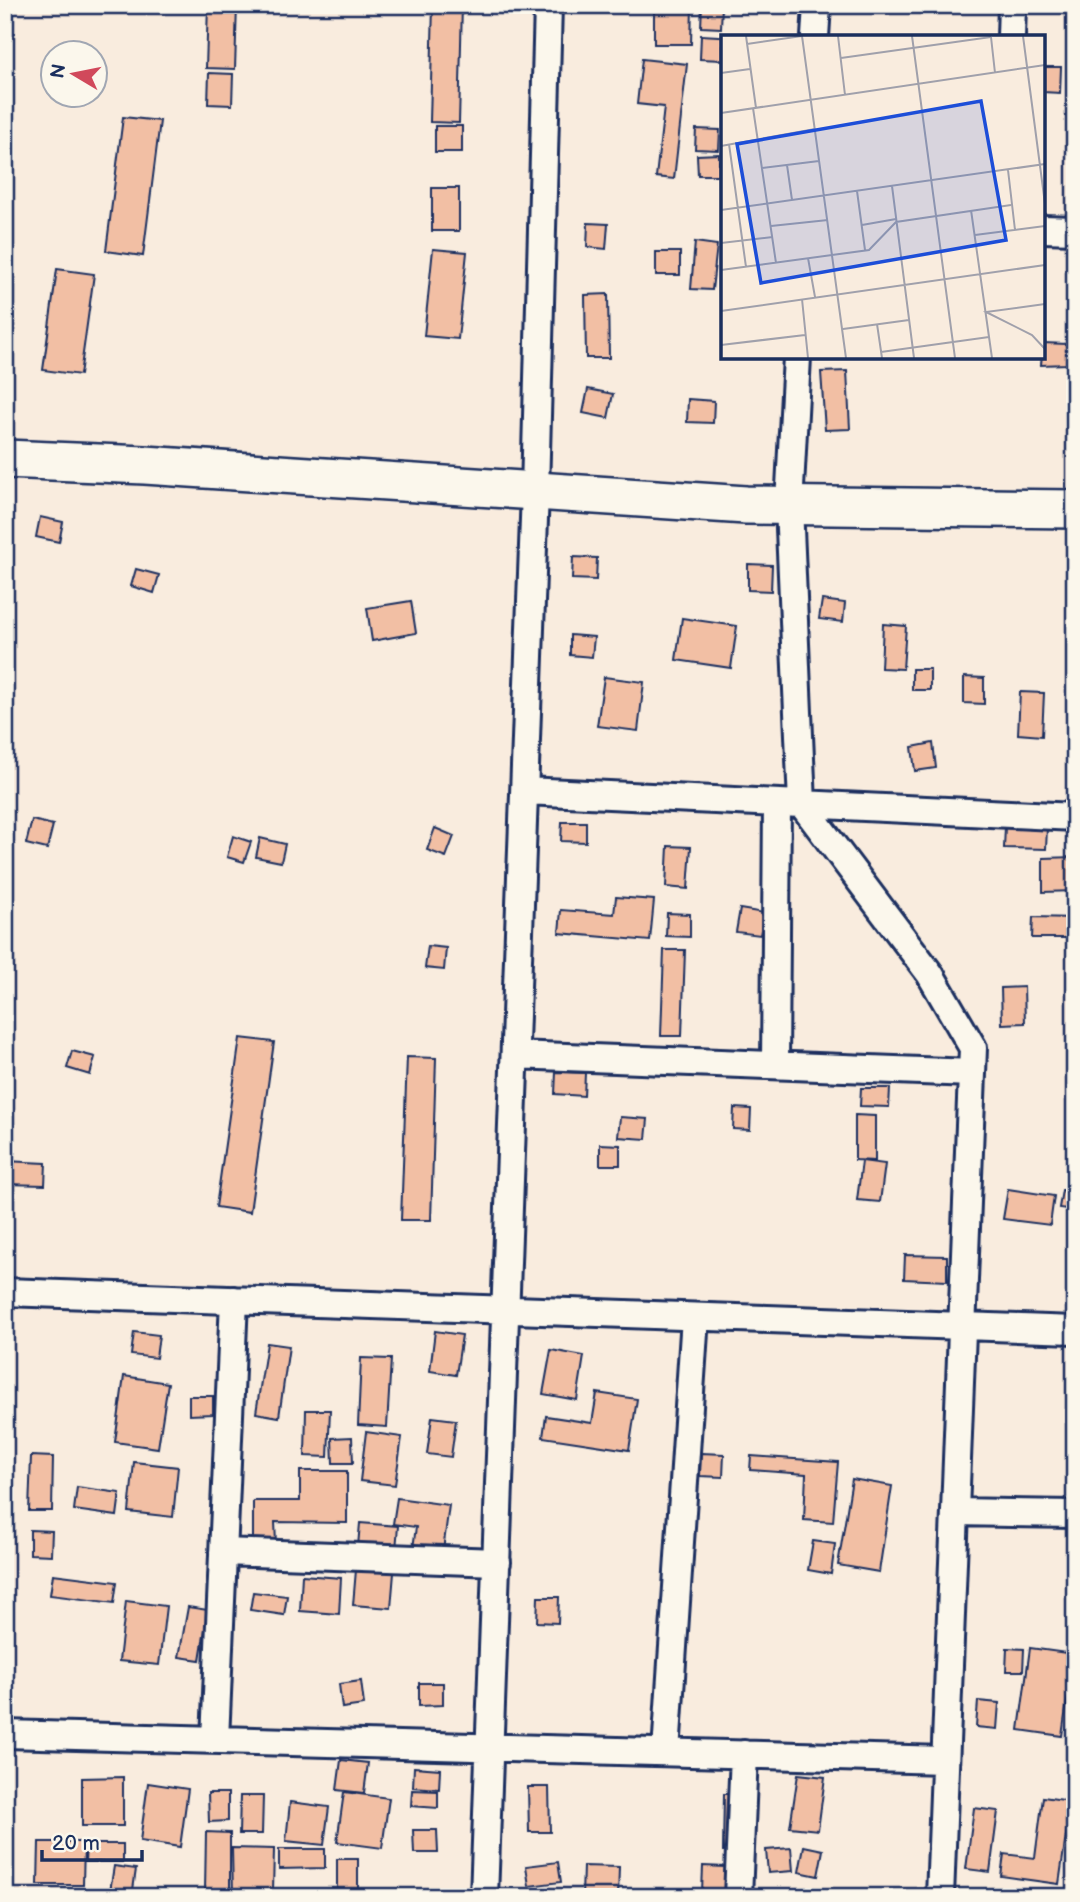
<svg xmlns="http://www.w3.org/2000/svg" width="1080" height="1902" font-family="'Balsamiq Sans',sans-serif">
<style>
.building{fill:#f2bfa4;stroke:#1b2f5e;stroke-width:2}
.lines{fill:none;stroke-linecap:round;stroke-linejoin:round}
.street-casing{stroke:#1b2f5e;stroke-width:32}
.secondary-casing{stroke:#1b2f5e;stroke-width:42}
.street{stroke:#fbf7ec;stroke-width:26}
.secondary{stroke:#fbf7ec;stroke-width:37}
.inset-road{fill:none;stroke:#a0a0ab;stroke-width:2}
.view{fill:#1d4ed8;fill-opacity:0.15;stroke:#1d4ed8;stroke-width:3.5}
.inset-edge{fill:none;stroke:#1b2f5e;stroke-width:3.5}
</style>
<rect width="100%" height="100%" fill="#f9ecde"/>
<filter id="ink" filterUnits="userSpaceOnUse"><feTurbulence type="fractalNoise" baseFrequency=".0143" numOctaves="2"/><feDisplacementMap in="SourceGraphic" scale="14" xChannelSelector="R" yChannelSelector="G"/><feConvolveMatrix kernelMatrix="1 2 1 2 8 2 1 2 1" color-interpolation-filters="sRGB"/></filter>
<g filter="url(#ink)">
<path class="building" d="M208,5H237L235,69L206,68Z
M433,5H462L459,123L430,122Z
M654,5H692L691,44H654Z
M702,5H722L721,28L701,27Z
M1069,5H1075V30L1070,31Z
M701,35L736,37H723V60L700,59Z
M642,59L687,64L674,179L656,177L664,107L637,104Z
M1043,67H1061L1060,93L1043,92Z
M209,73L233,74L232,105L208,104Z
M123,117L160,121L143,256L106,251Z
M435,126H462V152H435Z
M696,129L720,130L719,150L695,149Z
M719,154V175H698L697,155Z
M432,188H459V231H432Z
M588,223L608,224L606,249L587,247Z
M695,242L717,245L712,290L691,289Z
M433,249L467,252L458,339L424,336Z
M656,252H680V275H656Z
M57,269L94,274L80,375L43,370Z
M608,294L609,358H586L585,295Z
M1043,343L1067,344V364L1041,365Z
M847,371L850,429L825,430L821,372Z
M588,389L613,394L608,418L583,413Z
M688,399L714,401L713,423L687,422Z
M40,517L63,522L59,542L36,537Z
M573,557L597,558L596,580L572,579Z
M748,564L772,565L771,591L748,590Z
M136,569L159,575L154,593L131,586Z
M822,600L845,603L843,622L819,619Z
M411,601L416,633L372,641L367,608Z
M682,618L737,626L731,668L676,660Z
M883,624L906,626L903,669L881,668Z
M570,635L594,637L592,657L570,655Z
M912,669H930V690H912Z
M604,677L644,682L638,731L597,726Z
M964,677L984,678V704L964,703Z
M1020,692L1044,693L1042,736L1018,734Z
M933,743L936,768L915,771L912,747Z
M32,820L53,825L47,849L26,844Z
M562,822H586V842L561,841Z
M1005,827L1047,828L1046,849L1004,848Z
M435,828L454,836L446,857L427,850Z
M233,836L251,842L244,862L227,857Z
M260,838L285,844L281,862L256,857Z
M668,846L691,847L688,889L666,887Z
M1075,857V891L1043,892V858Z
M616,897L654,900L650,941L559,933L561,910L614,914Z
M740,909L764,913L760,935L736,932Z
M667,913L690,914V937L666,936Z
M1033,917L1075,918V938H1032Z
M428,946L446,948L444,970L425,968Z
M664,950H685L682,1036H661Z
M1024,987L1025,1023L1002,1024L1001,988Z
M240,1038L274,1042L250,1212L216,1207Z
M72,1051L95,1057L90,1075L67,1068Z
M407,1057L436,1058L431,1220H401Z
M556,1072L585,1073L584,1096L555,1094Z
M861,1088H890L889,1107L860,1106Z
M734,1108L751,1109L750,1130L733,1129Z
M855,1115L875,1116V1161L855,1160Z
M620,1117L648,1119L646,1139L618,1137Z
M600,1144L620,1145V1165H600Z
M5,1161L46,1163L45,1185L5,1184Z
M862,1161L885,1164L880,1202L857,1200Z
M1008,1189L1054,1196L1050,1225L1003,1219Z
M1062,1190L1075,1191V1210L1059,1208Z
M905,1255L947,1256V1281L904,1279Z
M435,1331L462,1335L456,1375L430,1371Z
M134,1332L159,1335L156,1358L131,1355Z
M267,1343L289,1346L279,1417L256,1413Z
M551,1350L584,1356L577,1400L543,1394Z
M361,1358L391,1359L387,1427L358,1425Z
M124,1376L168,1383L158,1448L115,1442Z
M597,1393L637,1399L629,1450L543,1437L546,1416L592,1423Z
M189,1396H213V1414L189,1415Z
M306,1410H330L328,1457L305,1456Z
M432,1417L456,1420L451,1457L427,1454Z
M366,1432L402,1437L395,1485L360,1481Z
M352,1437L353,1463H333L332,1438Z
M701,1453L724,1454L723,1477L700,1476Z
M31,1456L53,1457L52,1511H29Z
M751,1456L838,1462L833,1522L804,1520L806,1474L750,1470Z
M134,1462L178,1467L173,1517L129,1512Z
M300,1471H347V1523L275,1522L276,1543H253V1501H300Z
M852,1479L892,1486L879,1572L838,1565Z
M77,1487L120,1493L117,1516L74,1510Z
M397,1498L449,1505L443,1551L413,1548L416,1527L393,1524Z
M360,1523L398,1526L391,1608L353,1605Z
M30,1530L52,1531L51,1555L30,1554Z
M813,1541L835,1544L831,1574L808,1570Z
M53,1574L117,1582L114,1603L50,1595Z
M302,1575L341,1578L339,1614L300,1611Z
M253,1592L287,1596L284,1615L250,1610Z
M538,1597H559L558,1623L537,1622Z
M126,1601L166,1606L159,1665L119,1661Z
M188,1607L208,1610L200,1660L179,1657Z
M1007,1648L1024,1649L1023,1671H1006Z
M1030,1648L1074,1654L1062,1736L1019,1730Z
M361,1681L364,1705L342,1708L339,1684Z
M419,1683H443V1705L419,1706Z
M978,1701L999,1703L997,1729L976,1727Z
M341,1760L368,1763L364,1793L337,1790Z
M414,1767L440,1769L439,1789L413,1787Z
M798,1774L825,1777L818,1830L790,1827Z
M123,1777V1826H82V1778Z
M148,1783L188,1789L180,1847L140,1841Z
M528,1787H549L550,1832H529Z
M412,1790L438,1791V1808L411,1806Z
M344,1792L389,1798L382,1848L337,1842Z
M208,1793H228V1821L209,1822Z
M1071,1793H1075V1828L1068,1827Z
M724,1794H750L748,1851H723Z
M240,1796H263L262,1834H239Z
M1043,1797L1071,1801L1059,1884L1001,1876L1004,1854L1035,1858Z
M290,1802L329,1807L324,1845L286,1841Z
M974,1808L998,1811L990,1872L966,1869Z
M413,1830H437L438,1853H414Z
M206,1832L230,1833V1893L205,1892Z
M39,1842H84L83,1885H38Z
M86,1844H123V1862H85Z
M804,1846L823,1850L818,1876L799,1872Z
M232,1848L274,1849L273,1891H255V1897H233Z
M791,1848L793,1871L768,1873L766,1850Z
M279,1849H325V1868L279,1869Z
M337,1859H358V1897H337Z
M558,1862L561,1882L529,1886L526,1866Z
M114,1866L136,1869L132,1897H109Z
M583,1866L619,1867L618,1897H582Z
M703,1866L725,1867L724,1893L702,1892Z"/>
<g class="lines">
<g class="street-casing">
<path id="street" d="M815,37L817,5
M1011,37L1012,5
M1043,229L1075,230
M797,357L789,506L802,804L930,974L973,1048L940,1897
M525,791L1075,817
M515,1055L972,1073
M775,1065L777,803
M5,1292L1075,1330
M955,1512L1075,1514
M223,1552L497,1562
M5,1734L945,1760
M215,1740L234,1300
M666,1752L695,1317
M484,1897L535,491L548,5
M738,1897L744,1754"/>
</g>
<g class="secondary-casing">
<path id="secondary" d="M5,459L145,465L746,505L1075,509"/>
</g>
<use href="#street" class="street"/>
<use href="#secondary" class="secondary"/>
</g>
</g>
<g transform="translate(721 35)">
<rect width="324" height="324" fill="#f9ecde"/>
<path class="inset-road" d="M25,1L35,73M81,1L125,323M117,1L124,60M191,1L234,323M302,1L324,169M270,2L274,38M26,9L81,1M120,23L270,2M0,38L29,34M32,73L55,228M0,78L324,30M8,109L25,232M0,111L94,94M66,130L71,165M41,133L98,126M287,135L294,195M171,151L193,323M136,156L144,215M0,175L324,129M250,175L271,323M141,190L175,184M50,191L107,185M254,200L324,191M0,208L52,202M87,223L94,262M0,235L148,215L175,187L290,170M81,264L87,323M324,269L265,277L311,300L324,314M0,276L324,230M156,289L161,323M122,294L188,285M0,310L84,300M160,317L268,302"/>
<path class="view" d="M260,66L285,205L40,248L16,109Z"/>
<rect width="324" height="324" class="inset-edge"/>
</g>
<rect width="1080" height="1902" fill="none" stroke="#fbf7ec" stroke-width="28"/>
<rect x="14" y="14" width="1052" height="1874" fill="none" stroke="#1b2f5e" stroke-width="2.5" filter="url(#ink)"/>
<g transform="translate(74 74) rotate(280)"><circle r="33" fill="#fbf7ec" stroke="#a1a7b3" stroke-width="2"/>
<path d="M0-5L12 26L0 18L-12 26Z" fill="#d1495b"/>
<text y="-10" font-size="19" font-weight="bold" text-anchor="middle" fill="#1b2f5e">N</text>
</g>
<path d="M42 1850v10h100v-10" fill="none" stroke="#1b2f5e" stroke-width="3.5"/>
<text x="52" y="1850" font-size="21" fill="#1b2f5e" stroke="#fbf7ec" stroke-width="5" paint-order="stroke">20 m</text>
</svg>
